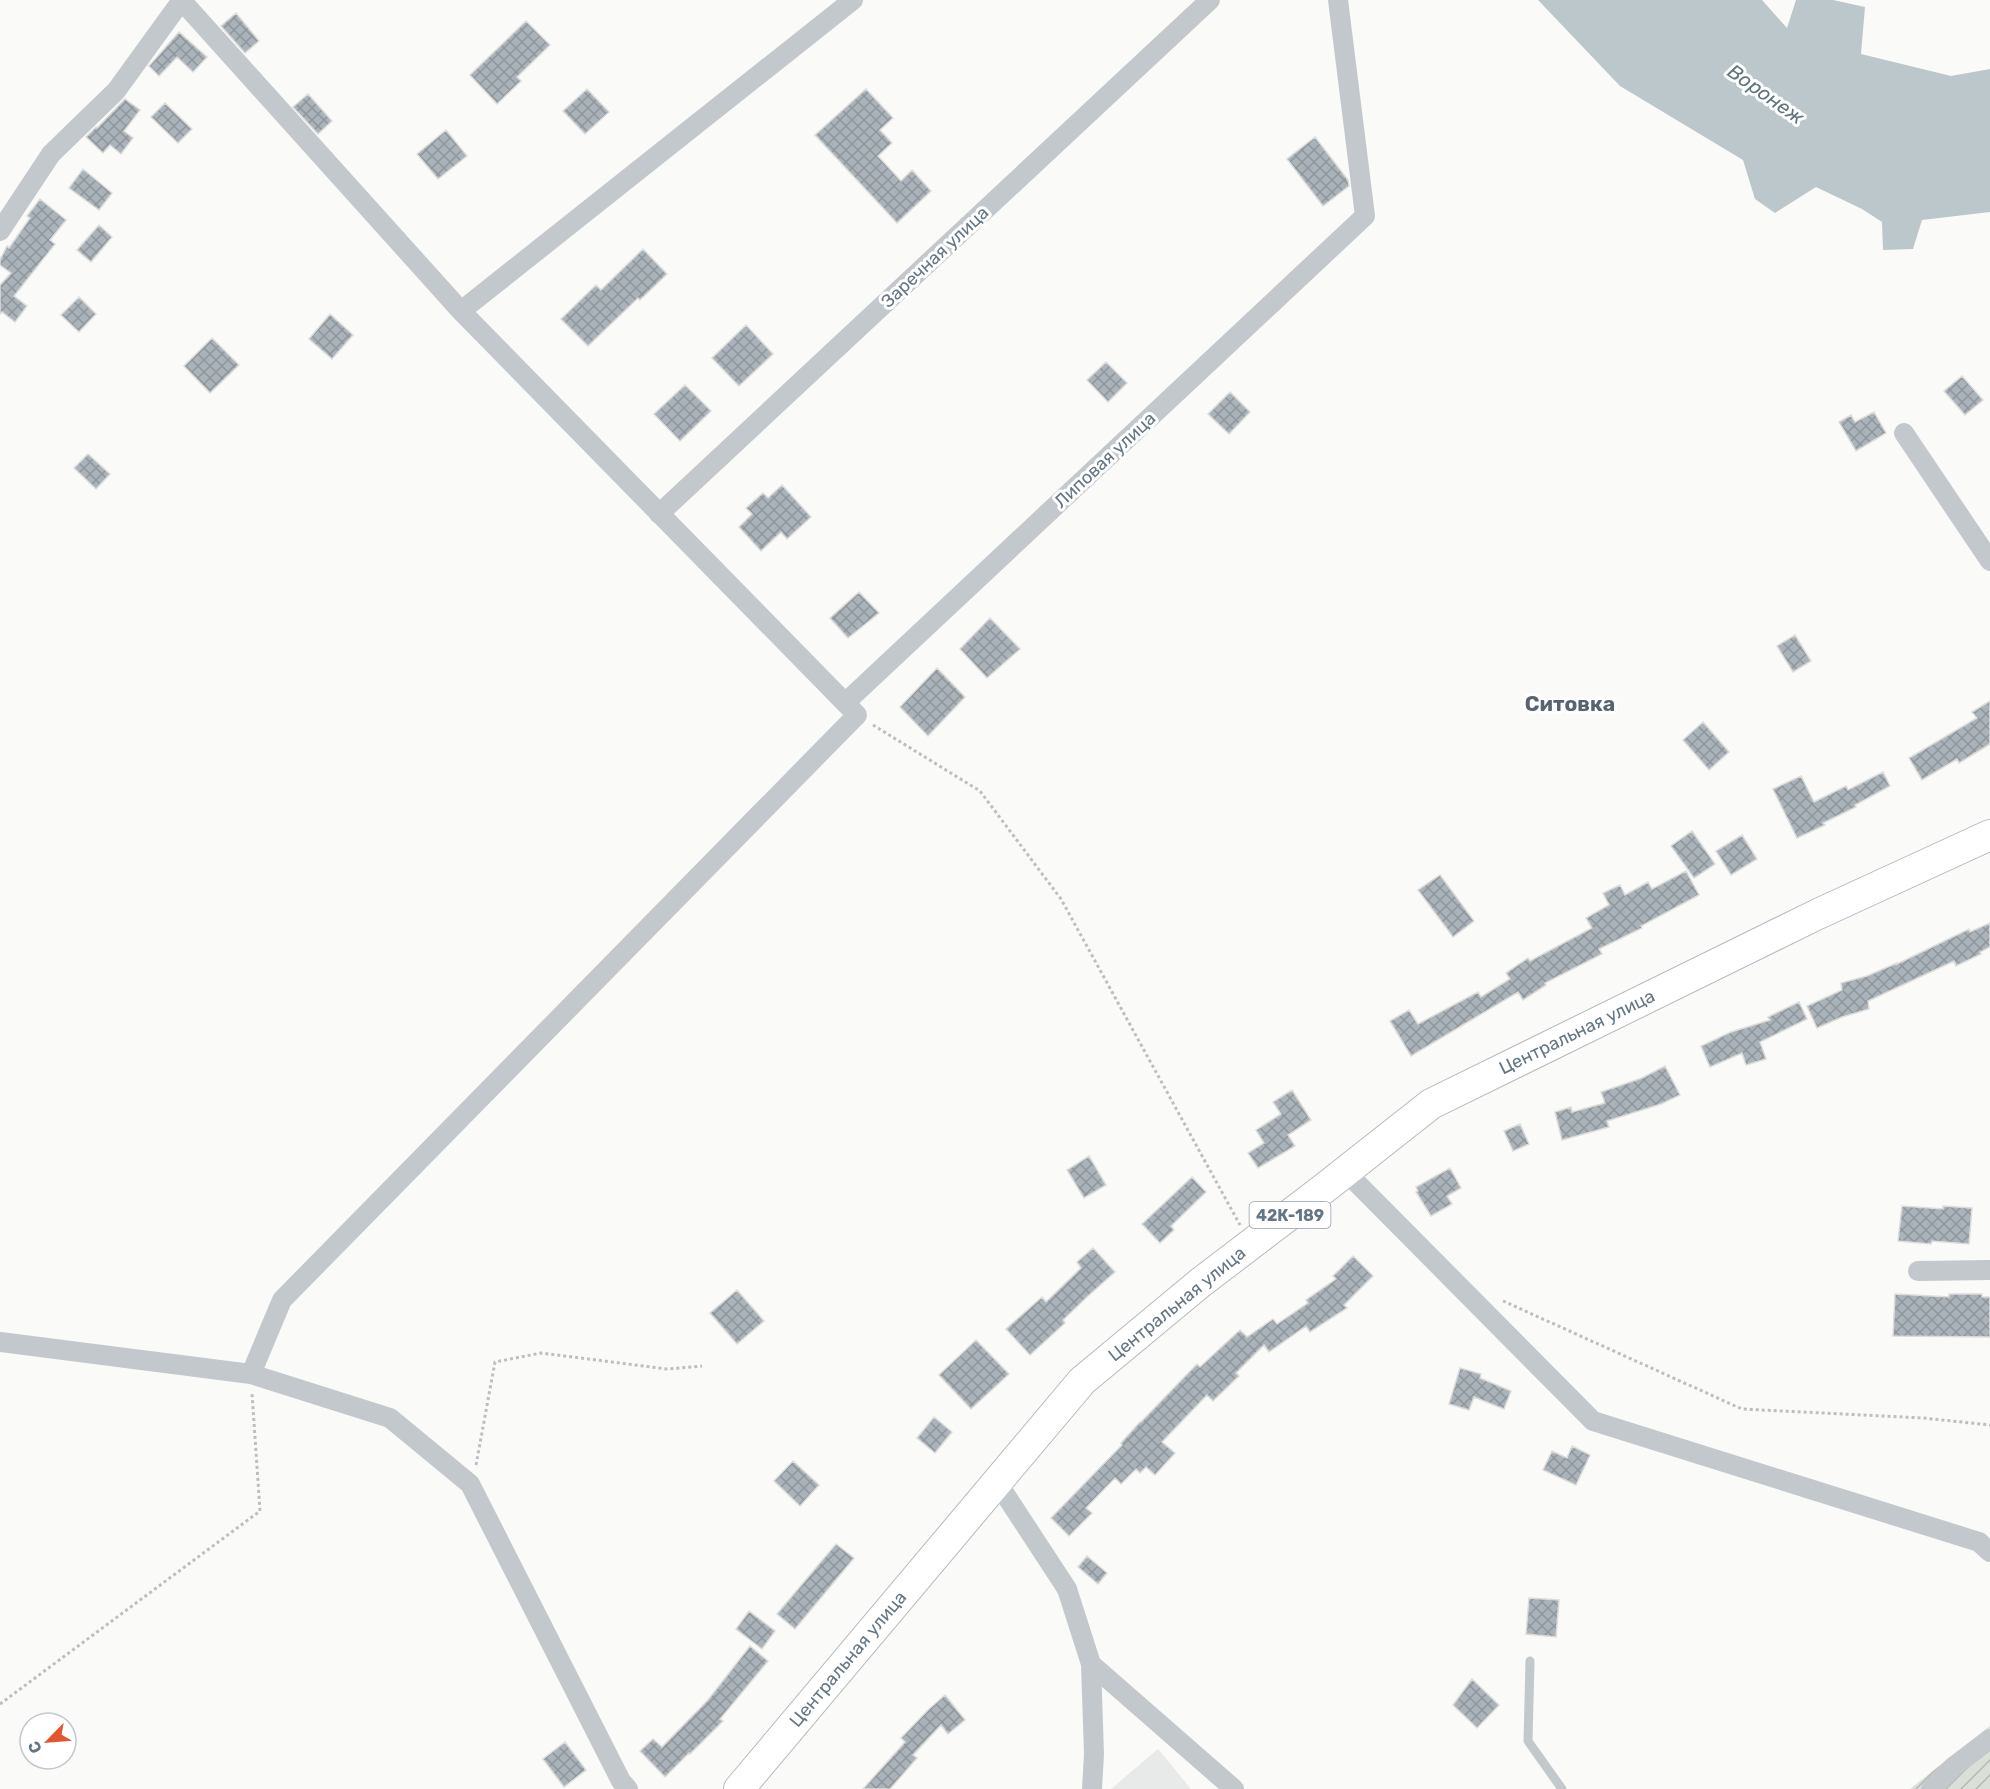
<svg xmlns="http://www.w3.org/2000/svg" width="1990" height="1789" font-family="Rubik,sans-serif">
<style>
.built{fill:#e8e9e9}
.garden{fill:url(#garden-furrows)}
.water{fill:#bbc7cb}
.building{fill:url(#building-cross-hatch);stroke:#dcdcda;stroke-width:1.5}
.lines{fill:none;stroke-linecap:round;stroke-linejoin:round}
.primary-casing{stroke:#b5babe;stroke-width:32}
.path{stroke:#bbbfc2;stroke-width:3;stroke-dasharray:3 3;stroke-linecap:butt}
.service{stroke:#c3c8cc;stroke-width:9}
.minor{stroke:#c3c8cc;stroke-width:20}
.primary{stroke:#fff;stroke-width:30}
.labels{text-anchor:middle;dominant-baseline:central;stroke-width:6;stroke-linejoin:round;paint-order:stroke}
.shield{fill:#fff;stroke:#939fa8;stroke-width:1.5}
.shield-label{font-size:16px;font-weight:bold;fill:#657683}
.street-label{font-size:18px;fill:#657683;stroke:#fff}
.water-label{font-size:20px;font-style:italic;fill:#60757c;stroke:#fff}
.quarter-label{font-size:21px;font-weight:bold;fill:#57646e;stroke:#fff}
</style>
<defs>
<pattern id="garden-furrows" width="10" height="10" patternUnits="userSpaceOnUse" patternTransform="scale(1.5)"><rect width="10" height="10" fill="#dadfd7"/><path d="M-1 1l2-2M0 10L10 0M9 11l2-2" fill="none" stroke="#b4b9b4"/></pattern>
<pattern id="building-cross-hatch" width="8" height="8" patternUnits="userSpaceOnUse" patternTransform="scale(1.5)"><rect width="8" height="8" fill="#aab3b9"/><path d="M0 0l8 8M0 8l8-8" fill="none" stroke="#8e969c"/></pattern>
</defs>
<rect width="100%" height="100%" fill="#fafaf8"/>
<path class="built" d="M1158,1749L1191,1789H1111Z"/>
<path class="garden" d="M1990,1726V1789H1910Z"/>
<path class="water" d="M1538,0H1762L1787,28L1796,0H1833L1865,7L1861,54L1951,76L1990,69V212L1922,220L1913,249L1883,250L1882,222L1862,209L1816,187L1775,213L1755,199L1743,160L1620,86Z"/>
<path class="building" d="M236,13L259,41L245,53L221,26Z
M526,21L550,45L517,77L521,81L497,104L470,75Z
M179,32L207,57L193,72L177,57L159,76L149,66Z
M587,89L609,112L585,134L563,111Z
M866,89L893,118L880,130L892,143L878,156L901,181L912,170L931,191L897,223L815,135Z
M308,94L332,121L318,134L293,107Z
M125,99L140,110L124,131L133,138L121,154L110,145L103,153L86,137L96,127L97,128Z
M165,103L192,129L178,143L151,117Z
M446,130L467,156L438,179L417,154Z
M1315,137L1348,180L1349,186L1323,206L1287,159Z
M83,169L112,193L99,210L69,188Z
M40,199L66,220L50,240L55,244L14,296L27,306L15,322L2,312L0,314V285L11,273L0,265V260L7,246L9,248L30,218L27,216Z
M99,225L112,237L91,262L77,250Z
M643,249L667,274L640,300L638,298L588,346L561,319L596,285L601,290Z
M79,297L96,314L79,332L61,315Z
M330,314L353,335L332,359L309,339Z
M746,325L773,354L739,386L712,358Z
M212,338L239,365L210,393L184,366Z
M1106,362L1127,383L1108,402L1087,380Z
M1962,376L1983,400L1965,415L1944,391Z
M685,385L711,411L680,441L654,414Z
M1230,392L1250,412L1229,434L1208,414Z
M1874,412L1886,433L1856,451L1839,422L1851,415L1855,422Z
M88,454L110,474L96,489L74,468Z
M782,485L811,517L787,539L781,532L761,551L739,527L752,514L746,508L763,493L768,498Z
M859,592L879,613L848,638L830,618Z
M990,618L1020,649L987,678L960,649Z
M1795,635L1811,661L1793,672L1777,646Z
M937,668L965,697L928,736L900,707Z
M1990,701V744L1959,763L1957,759L1922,780L1909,758L1977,718L1972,712Z
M1703,722L1729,752L1709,770L1683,740Z
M1883,772L1890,786L1855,805L1856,807L1823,823L1825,825L1797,838L1773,789L1801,776L1814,802L1846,786L1848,790Z
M1692,831L1715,864L1694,878L1671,846Z
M1742,835L1757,859L1731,875L1716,851Z
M1686,871L1699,895L1641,926L1642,928L1599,949L1602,954L1545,983L1546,985L1523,1000L1518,992L1411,1056L1390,1021L1409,1010L1418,1024L1478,992L1481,997L1510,979L1506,973L1528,958L1530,961L1592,928L1586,918L1609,905L1603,893L1620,885L1625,895L1648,882L1652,889Z
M1440,875L1474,921L1453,937L1418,890Z
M1990,923V947L1980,952L1981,954L1956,966L1954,961L1868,1001L1869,1009L1842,1017L1817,1028L1807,1006L1842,990L1841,983L1867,976L1897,963V964L1969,929L1970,932Z
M1799,1002L1807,1019L1760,1042L1766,1059L1746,1065L1742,1053L1710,1067L1701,1046L1731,1032L1770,1020L1768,1017Z
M1665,1066L1680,1095L1661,1104L1607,1121L1609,1127L1562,1140L1555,1112L1571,1107L1572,1112L1605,1103L1601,1092L1642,1078Z
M1292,1090L1311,1120L1288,1135L1295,1146L1258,1168L1248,1153L1264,1143L1256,1130L1281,1114L1273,1102Z
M1520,1124L1529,1144L1513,1151L1504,1131Z
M1089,1156L1106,1185L1084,1198L1067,1170Z
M1450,1168L1461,1188L1447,1196L1452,1204L1431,1216L1416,1192L1418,1191L1416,1187Z
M1192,1177L1206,1192L1171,1226L1174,1230L1160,1243L1142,1224Z
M1902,1206L1943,1209V1206L1972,1208L1969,1244L1932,1241L1931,1244L1898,1241Z
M1093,1248L1115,1272L1088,1296L1063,1320L1065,1323L1030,1355L1006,1329L1042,1297L1046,1302L1081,1268L1077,1262Z
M1353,1256L1373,1276L1344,1305L1347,1308L1310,1332L1306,1326L1269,1352L1264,1345L1236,1373L1239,1376L1213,1401L1207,1395L1162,1442L1175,1453L1155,1475L1146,1467L1140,1473L1136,1469L1121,1484L1115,1478L1086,1508L1092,1513L1069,1536L1051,1518L1122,1445L1121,1443L1140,1422H1141L1197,1364L1200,1367L1240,1330L1247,1337L1273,1319L1277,1324L1308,1303L1306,1300L1336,1279L1333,1276Z
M737,1290L764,1321L737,1344L710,1313Z
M1895,1294L1949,1297V1294H1982V1297H1990V1337L1893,1336Z
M976,1340L1009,1374L971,1409L939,1375Z
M1460,1368L1481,1374L1480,1378L1511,1391L1504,1409L1474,1397L1469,1410L1449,1404Z
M934,1417L952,1432L935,1453L917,1438Z
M1572,1446L1590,1455L1576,1485L1543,1470L1552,1451L1567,1458Z
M793,1461L819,1485L800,1506L774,1481Z
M836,1544L854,1558L795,1629L777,1614Z
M1087,1556L1107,1573L1098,1584L1078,1567Z
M1529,1598L1559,1600L1556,1637L1526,1634Z
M749,1611L775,1631L762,1649L736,1629Z
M750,1646L768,1661L720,1719L723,1721L690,1754L689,1753L665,1777L640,1751L653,1739L662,1747L708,1700Z
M1472,1679L1499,1705L1477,1728L1453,1705Z
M945,1695L965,1720L948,1734L941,1725L913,1755L917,1758L890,1789H863L905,1742L901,1738L929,1709Z
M565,1742L586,1770L564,1787L543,1759Z"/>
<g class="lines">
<g class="primary-casing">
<path id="primary" d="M739,1789L1082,1381L1200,1283L1322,1190L1431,1104L1818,914L1990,835"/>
</g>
<path class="path" d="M873,725L980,791L1061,899L1240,1225
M1503,1301L1742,1409L1923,1418L1990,1425
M476,1465L495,1362L541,1353L667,1369L702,1366
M0,1704L260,1511L252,1393"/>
<path class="service" d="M1530,1661L1528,1741L1562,1789"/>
<path class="minor" d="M182,1L461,311L857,715L282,1300L251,1374
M0,231L51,154L116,91L182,0
M461,311L853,0
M1904,433L1990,561
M659,514L1210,0
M845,703L1365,216L1338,0
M1346,1172L1593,1421L1979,1542L1990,1552
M1918,1271L1990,1270
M0,1342L251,1374L390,1418L470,1484L621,1781L628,1789
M997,1482L1067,1589L1091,1664L1094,1754L1092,1789
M1091,1664L1234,1789
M1931,1789L1953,1767L1990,1739"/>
<use href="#primary" class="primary"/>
</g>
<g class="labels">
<rect class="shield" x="1249.5" y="1202" width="81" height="26" rx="4.5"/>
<g class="shield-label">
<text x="1290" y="1215">42К-189</text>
</g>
<g class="street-label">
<text transform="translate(935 257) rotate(-43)">Заречная улица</text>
<text transform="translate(1105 460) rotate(-43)">Липовая улица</text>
<text transform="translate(1577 1032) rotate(-26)">Центральная улица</text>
<text transform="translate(1177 1304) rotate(-39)">Центральная улица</text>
<text transform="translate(848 1659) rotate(-50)">Центральная улица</text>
</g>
<g class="water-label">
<text transform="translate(1766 94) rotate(35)">Воронеж</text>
</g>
<g class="quarter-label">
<text x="1570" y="703">Ситовка</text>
</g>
</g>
<g transform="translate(48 1741) rotate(245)"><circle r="28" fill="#ffffff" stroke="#c1c8cd" stroke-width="1.5"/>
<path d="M0-4.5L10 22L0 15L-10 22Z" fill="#e4572e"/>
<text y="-9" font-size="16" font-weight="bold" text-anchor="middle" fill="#657683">С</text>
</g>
</svg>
